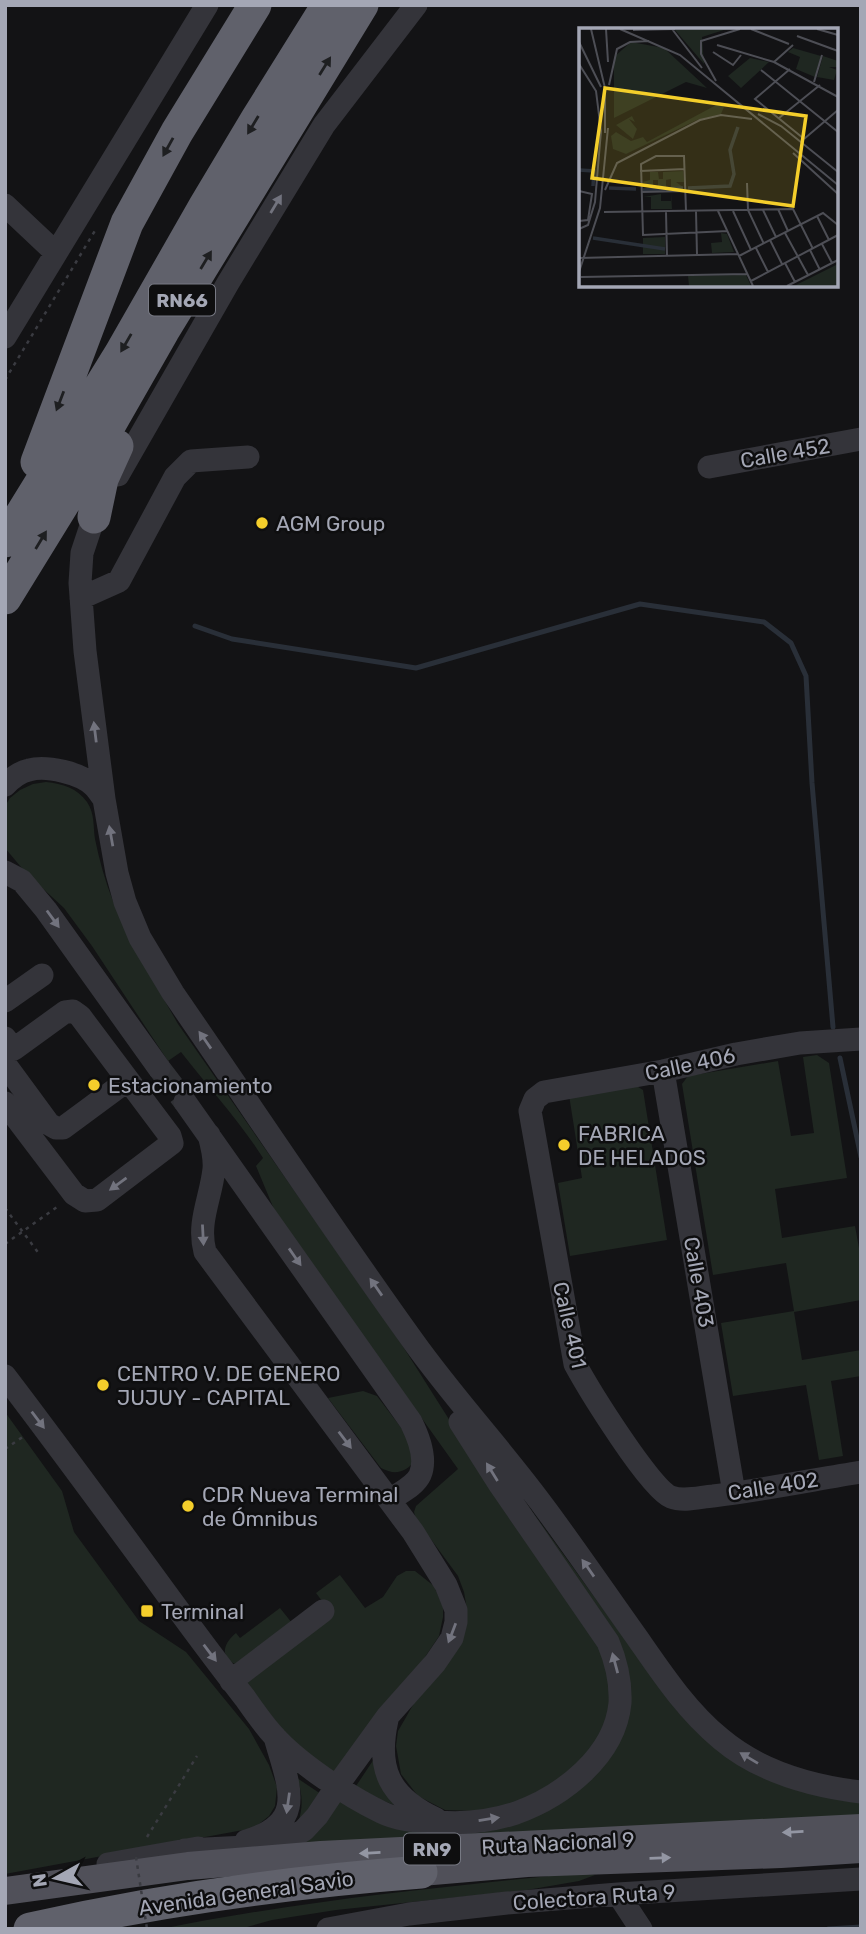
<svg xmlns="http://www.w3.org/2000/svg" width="866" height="1934" font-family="Rubik,sans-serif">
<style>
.grass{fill:#1f2721}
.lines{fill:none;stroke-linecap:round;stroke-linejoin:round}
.stream{stroke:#292f38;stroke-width:5}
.minor-tunnel{stroke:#303135;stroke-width:23;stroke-dasharray:23 11;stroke-linecap:butt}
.path{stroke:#3a3b41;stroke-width:2.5;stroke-dasharray:3.5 5;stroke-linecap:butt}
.minor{stroke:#34343a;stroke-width:23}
.major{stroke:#505059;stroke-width:28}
.highway{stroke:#60616b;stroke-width:33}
.path-bridge{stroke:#3a3b41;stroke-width:2.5;stroke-dasharray:3.5 5;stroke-linecap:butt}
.oneway{fill:#1e1f21}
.oneway2{fill:#72737e}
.oneway3{fill:#9396a3}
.poi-dot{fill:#f4ce2b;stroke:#0e0e0f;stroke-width:2.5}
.labels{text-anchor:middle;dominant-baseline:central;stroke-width:5;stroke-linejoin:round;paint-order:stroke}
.shield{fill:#0e0e0f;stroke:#777983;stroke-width:2}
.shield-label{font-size:19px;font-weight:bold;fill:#a4a7b5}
.street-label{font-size:21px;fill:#a4a7b5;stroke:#0e0e0f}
.poi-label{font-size:21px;fill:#a4a7b5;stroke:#0e0e0f;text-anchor:start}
.inset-river{fill:none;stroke:#292f38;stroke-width:3.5}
.inset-road{fill:none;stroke:#4d4e55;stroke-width:2}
.view{fill:#f4ce2b;fill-opacity:0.15;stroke:#f4ce2b;stroke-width:3.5}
.inset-edge{fill:none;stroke:#a4a7b5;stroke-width:3.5}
</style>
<rect width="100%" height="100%" fill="#131315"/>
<path class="grass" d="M46,782C63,784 77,788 87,802C95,814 93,826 95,839C99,859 105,881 113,901C130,944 155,983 178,1024L402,1345L500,1500L600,1649L609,1672L611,1696L607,1721L596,1743L568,1775L509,1807L475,1811L445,1810L418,1796L401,1774L396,1746L398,1731L405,1719L467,1609L464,1592L458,1576L416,1519L414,1512L416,1506L458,1469L276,1214L256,1166L263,1158C239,1120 208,1087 181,1052L168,1061L92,946L64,908L26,873L5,848V806L10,798L20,790L33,784Z
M817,1055L829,1063L847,1178L775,1189L782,1238L855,1226L861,1259V1300L794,1312L802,1360L861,1350V1376L831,1381L843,1456L819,1460L806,1385L733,1396L721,1323L794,1311L786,1263L713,1275L682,1084L688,1076L778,1061L791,1136L814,1133L803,1057Z
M635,1085L643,1090L667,1240L570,1256L558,1183L582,1178L569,1095Z
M363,1391L377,1396L412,1442L413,1463C404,1473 394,1475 381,1468L328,1398Z
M5,1412L62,1491L74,1532L139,1621L186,1652L249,1729L269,1765L277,1787L275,1806L269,1816L254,1828L5,1874Z
M505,1474L678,1712L861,1801V1818L296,1846L339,1797L398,1826L558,1802L627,1692Z
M406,1571H415L434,1586L443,1607V1617L439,1636L423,1660L334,1778L300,1752L247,1685L248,1673L331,1613L316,1593L340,1575L365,1608L383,1597L397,1576Z
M280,1608L292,1623L235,1664C219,1656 224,1643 236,1633L240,1638Z
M376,1756L397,1806L381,1800L356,1786Z
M297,1778L321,1794L298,1824C303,1807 303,1795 297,1778Z
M576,1873L595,1875L579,1881L527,1890L336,1910L272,1920L240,1929H161C298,1901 437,1888 576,1873Z"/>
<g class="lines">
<path class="stream" d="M195,626L232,639L416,668L640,604L764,622L791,643L806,676L812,783L833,1027
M840,1058L861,1157
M828,1929L861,1927"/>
<path class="minor-tunnel" d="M159,1068L185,1102"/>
<path class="path" d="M5,380L96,229
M5,1208L40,1255
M5,1244L57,1207
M5,1449L24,1436
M147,1837L197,1756"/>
<path class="minor" d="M5,205L56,253
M5,337L207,5
M709,467L861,439
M118,475L228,283L324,125L416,5
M100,505L94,517L82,553L80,583L85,651L104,799L117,873L125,902L140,938L173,993C253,1109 331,1227 413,1341C455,1400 505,1453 547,1511C578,1553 608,1597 638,1639C663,1675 687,1711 721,1739C760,1772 811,1786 861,1792
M81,598L119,581L175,477L191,461L248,457
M5,785C12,778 19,772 29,770C46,765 81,773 94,786C98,790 101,795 104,799
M5,872L22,881L46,910L159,1068
M5,1001L42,975
M5,1038L14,1049L65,1012L73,1011L80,1016L170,1136L172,1143L97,1200L85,1201L74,1194L5,1103
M861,1039L800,1043L736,1054L663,1071L544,1092L535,1099L530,1111L575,1364C588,1388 650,1489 671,1497C684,1502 700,1497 713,1496C763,1490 812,1480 861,1472
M5,1064L49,1124L56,1128H63L128,1080
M663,1071L734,1493
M185,1102L411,1422C418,1436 427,1459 420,1475C415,1486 399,1493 390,1500
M5,1376C53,1439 100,1503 147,1567C179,1611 211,1655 245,1698C254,1711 263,1724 274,1736C298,1763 348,1796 381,1812C399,1821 419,1821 438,1822C463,1824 492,1821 516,1813C563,1796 615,1756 620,1703C621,1682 616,1661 608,1642L500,1485L460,1422
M231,1681L323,1611
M387,1720C376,1769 389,1797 436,1819
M246,1841C309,1823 288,1785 275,1737
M185,1850L269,1846L286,1841L304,1830L317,1816L337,1786L387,1717L435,1663L452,1638L456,1622V1610L446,1585L413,1532L205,1252C197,1222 211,1198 214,1169C215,1157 212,1146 209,1135
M108,1864L198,1848
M618,1894L641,1929
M328,1929L409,1914L507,1903L618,1894L861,1879"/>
<path class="major" d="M421,1872L527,1863L781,1854L861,1849
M5,1891L188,1866L321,1855L861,1828"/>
<path class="highway" d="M37,462L127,223L177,132L255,5
M94,517L102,479L117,446
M5,541L121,353L205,206L257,119L328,5
M5,598L79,478L163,331L362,5
M30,1929C158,1900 290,1882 421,1872"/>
<path class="path-bridge" d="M136,1857L147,1929"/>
</g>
<defs><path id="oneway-solid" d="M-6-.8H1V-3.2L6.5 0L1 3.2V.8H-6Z" transform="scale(1.75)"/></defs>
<g class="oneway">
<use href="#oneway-solid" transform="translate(325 66) rotate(-58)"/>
<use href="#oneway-solid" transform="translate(253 125) rotate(121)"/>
<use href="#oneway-solid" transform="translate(168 147) rotate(119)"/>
<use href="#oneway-solid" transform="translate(206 260) rotate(-59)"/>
<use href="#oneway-solid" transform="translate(126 343) rotate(120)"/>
<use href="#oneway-solid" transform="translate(60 401) rotate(111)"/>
<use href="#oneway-solid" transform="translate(41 540) rotate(-59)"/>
</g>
<g class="oneway2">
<use href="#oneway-solid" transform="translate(276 204) rotate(-59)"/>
<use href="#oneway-solid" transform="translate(95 732) rotate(-97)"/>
<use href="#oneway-solid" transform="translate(111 836) rotate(-100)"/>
<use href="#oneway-solid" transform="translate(53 919) rotate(54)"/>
<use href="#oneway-solid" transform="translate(205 1040) rotate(-125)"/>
<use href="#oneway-solid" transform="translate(118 1184) rotate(144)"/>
<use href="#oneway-solid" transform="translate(203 1235) rotate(87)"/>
<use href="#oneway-solid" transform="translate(295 1257) rotate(55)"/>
<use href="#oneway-solid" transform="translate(376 1287) rotate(-125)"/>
<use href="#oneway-solid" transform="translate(38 1420) rotate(53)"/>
<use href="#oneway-solid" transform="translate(345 1440) rotate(53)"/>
<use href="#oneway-solid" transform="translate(492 1472) rotate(-122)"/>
<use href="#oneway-solid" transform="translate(588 1568) rotate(-125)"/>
<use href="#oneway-solid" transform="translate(452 1633) rotate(111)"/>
<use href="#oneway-solid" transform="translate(210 1653) rotate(53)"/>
<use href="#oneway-solid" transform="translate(615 1663) rotate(-105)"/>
<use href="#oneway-solid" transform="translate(749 1758) rotate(-149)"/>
<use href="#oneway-solid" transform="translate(288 1803) rotate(98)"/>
<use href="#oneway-solid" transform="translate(489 1819) rotate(-9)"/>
</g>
<g class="oneway3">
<use href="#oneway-solid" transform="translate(793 1832) rotate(177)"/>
<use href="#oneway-solid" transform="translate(370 1853) rotate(177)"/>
<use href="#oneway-solid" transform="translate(660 1858) rotate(-2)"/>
</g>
<g class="poi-dot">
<circle cx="262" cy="523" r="7"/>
<circle cx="94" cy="1085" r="7"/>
<circle cx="564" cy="1145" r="7"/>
<circle cx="103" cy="1385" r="7"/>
<circle cx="188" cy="1506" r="7"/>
<rect x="140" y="1604" width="14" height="14" rx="3.5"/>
</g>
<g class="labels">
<g class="shield">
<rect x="149" y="284.5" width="66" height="31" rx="5"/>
<rect x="404" y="1833.5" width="56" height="31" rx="5"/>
</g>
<g class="shield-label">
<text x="182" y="300">RN66</text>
<text x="432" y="1849">RN9</text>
</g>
<g class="street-label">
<text transform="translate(785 453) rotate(-10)">Calle 452</text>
<text transform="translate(690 1064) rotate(-12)">Calle 406</text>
<text transform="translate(699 1282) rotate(80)">Calle 403</text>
<text transform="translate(570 1325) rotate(77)">Calle 401</text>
<text transform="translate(773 1486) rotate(-9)">Calle 402</text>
<text transform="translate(558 1843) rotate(-3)">Ruta Nacional 9</text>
<text transform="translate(246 1893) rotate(-8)">Avenida General Savio</text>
<text transform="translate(594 1897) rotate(-4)">Colectora Ruta 9</text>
</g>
<g class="poi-label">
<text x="276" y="523">AGM Group</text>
<text x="108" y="1085">Estacionamiento</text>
<text x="578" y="1133">FABRICA<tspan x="578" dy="24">DE HELADOS</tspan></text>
<text x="117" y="1373">CENTRO V. DE GENERO<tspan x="117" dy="24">JUJUY - CAPITAL</tspan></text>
<text x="202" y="1494">CDR Nueva Terminal<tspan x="202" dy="24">de Ómnibus</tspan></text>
<text x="161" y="1611">Terminal</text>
</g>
</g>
<g transform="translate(579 28)">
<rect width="259" height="259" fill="#131315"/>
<path d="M148,1L123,9L125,36L96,2ZM52,14L85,20L128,60L107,54L35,90V29ZM171,30L190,34L162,60L149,48ZM139,76L145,79L142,86L118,92L47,126L34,121L32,108L37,104L52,113L64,109L68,114ZM53,88L56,94L50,91L58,101L54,111L37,97ZM104,143L105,154H97L104,159H92V151L87,152V159H79V152H74V159L63,154L71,152V144H79L80,151H84V144ZM92,165L93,181H72V169H64L82,166V173H92ZM142,205L148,206L155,224L133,225L132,215L143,214ZM86,209V226H64V210ZM259,236V258H215ZM167,247L172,258H110L109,248Z" fill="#1f2721"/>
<path d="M214,20L242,28L236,49L217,41L221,29L209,24ZM244,28L259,33V39H250L258,42L255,52L238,49Z" fill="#1f2721"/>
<path class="inset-river" d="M0,142L15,143L14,158M30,160L57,161M109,160L151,158L155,146L151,122L159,99M64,162L104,160M14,210L86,221"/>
<path class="inset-road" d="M12,1L26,60V105M27,1L29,34M41,1L101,27L259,157M93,1L123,40M172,1L210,16M238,1L259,7M54,2L96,1M218,8L259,23M0,14L22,59M138,17L195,34L259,69M134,24L154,37L162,27M195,34L214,17M0,36L17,63L22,103L16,174L9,197L0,201M211,41L176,71L224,110M182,42L259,104M137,53L122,26V13L161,1M235,54L243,27M30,57L38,21L51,14L70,13M179,86L202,98L259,144M200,90L241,57M225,111L259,82M214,125L259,166M61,143L106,141M168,155L169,182L185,216M26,162L38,135L121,92L142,87L173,91M0,163L13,166L9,192L0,193M62,164L106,163M199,181L209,203M184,182L197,209M107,183L105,128H77L62,136L64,207L149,203M117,183L118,227M139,183L174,258M154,183L172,222M25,184L214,181L234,221M87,184L88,228M238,188L250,212M206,205L229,247M191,212L203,236M243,216L253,235M177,220L189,244M231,222L241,242M160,228L244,185L259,197M0,230L159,226M206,235L216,254M0,244L21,180L29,100M2,249L168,246M172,253L259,207M208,258L259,232"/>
<path class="view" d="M26,60L227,88L214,178L13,150Z"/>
<rect width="259" height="259" class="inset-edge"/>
</g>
<rect width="866" height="1934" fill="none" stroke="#a4a7b5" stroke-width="14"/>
<g transform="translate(56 1878) rotate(262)" stroke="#0e0e0f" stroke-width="5" paint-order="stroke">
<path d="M0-5L12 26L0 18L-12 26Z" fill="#a4a7b5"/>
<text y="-10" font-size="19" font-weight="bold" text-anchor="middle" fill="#a4a7b5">N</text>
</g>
</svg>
